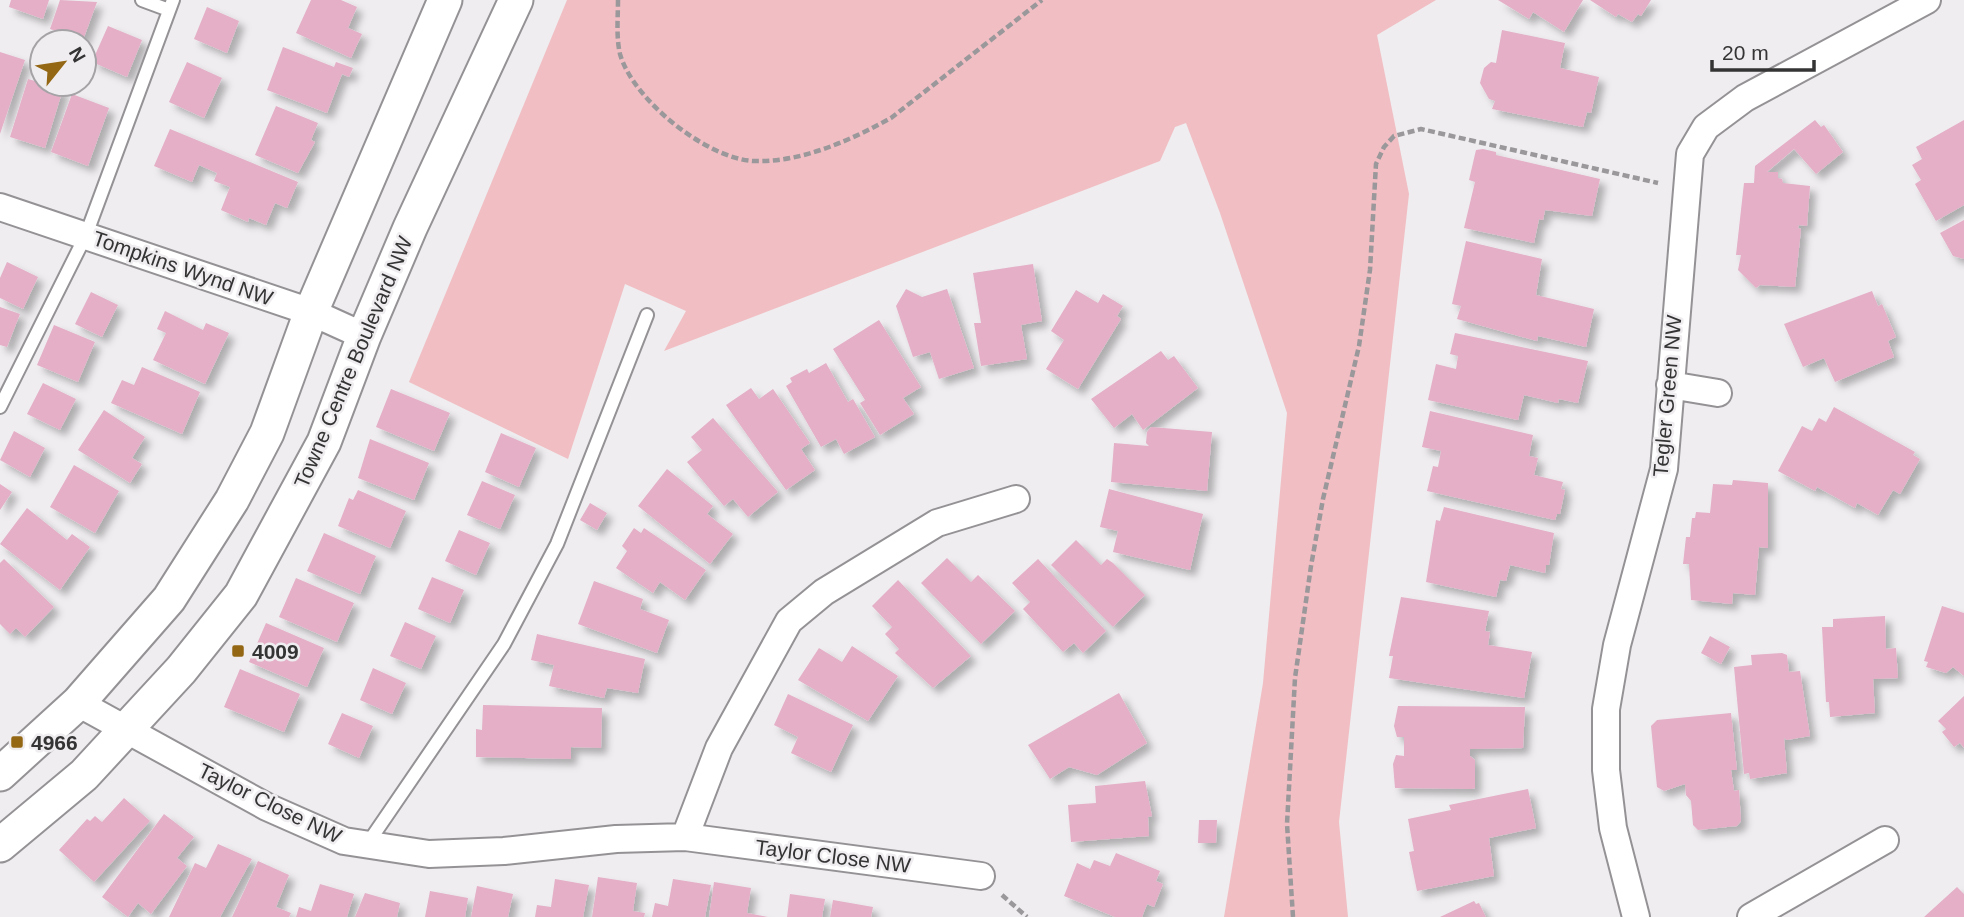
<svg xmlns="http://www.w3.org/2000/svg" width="1964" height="917" font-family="Arial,sans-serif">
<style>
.green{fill:#f0bec3}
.building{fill:#e4afc7;filter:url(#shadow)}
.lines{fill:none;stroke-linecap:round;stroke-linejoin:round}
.service-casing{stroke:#959295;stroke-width:16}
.minor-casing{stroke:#959295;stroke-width:30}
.tertiary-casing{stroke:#959295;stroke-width:37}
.path{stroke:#9a989a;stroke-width:4.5;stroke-dasharray:7 3.5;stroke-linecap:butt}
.service{stroke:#fff;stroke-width:12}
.minor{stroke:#fff;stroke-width:26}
.tertiary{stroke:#fff;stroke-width:33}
.poi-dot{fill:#946714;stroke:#efedef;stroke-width:2.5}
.labels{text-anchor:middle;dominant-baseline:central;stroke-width:5;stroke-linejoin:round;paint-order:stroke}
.street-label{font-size:21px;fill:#353435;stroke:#efedef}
.poi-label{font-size:21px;font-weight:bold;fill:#353435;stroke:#efedef;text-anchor:start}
</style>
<defs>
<filter id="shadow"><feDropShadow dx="6" dy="6" stdDeviation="3.5" flood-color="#0004"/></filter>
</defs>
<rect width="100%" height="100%" fill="#efedef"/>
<path class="green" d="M567,0H1436L1377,35L1409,194L1339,822L1348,917H1224L1263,683L1287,413L1220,213L1186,123L1175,127L1160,161L664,351L686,311L625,284L568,459L409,382Z"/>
<path class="building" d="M11,0H49L43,19L9,7Z
M60,0L97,2L83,40L50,29Z
M311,0H341L357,7L348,28L362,34L351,58L296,33Z
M1498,0H1583L1564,32L1533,12L1529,19Z
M1590,0H1651L1641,16L1638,14L1632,22L1618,14L1616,17Z
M207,7L239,21L227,53L194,39Z
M108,26L142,40L127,77L92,62Z
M1502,30L1565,43L1560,68L1599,77L1591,113L1587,112L1583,127L1492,109L1495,101L1489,99L1480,83L1484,68L1491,62L1496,63Z
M283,47L334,67L336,62L353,68L349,77L342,74L327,113L267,90Z
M0,52L25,60L0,134Z
M187,62L222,78L204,118L169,102Z
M28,79L63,89L45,148L10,137Z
M72,94L109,108L88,166L51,152Z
M276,106L318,123L311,140L315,142L298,173L255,155Z
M1815,120L1821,127L1824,125L1843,152L1816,174L1794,149L1767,172H1778V178L1782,179L1783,183L1810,186L1807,226L1799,225L1798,228L1801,229L1795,287L1760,285L1756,288L1738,270L1741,255H1736L1744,183H1754L1755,166Z
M1964,120V205L1936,221L1915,184L1921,180L1912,165L1922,159L1916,147Z
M170,129L298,182L287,208L275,203L266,225L249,218L248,222L221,210L230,187L214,181L217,173L199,165L192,182L154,166Z
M1483,149L1496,152V155L1600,179L1592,216L1545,210L1543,220L1539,219L1534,243L1464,228L1475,182L1469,180L1476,150Z
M1964,220V259L1953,256L1940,233Z
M1466,241L1542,259L1536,295L1594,309L1586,347L1538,336L1537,341L1457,319L1461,306L1452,304Z
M7,262L38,277L23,309L0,298V278Z
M1033,264L1042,321L1021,325L1027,359L981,366L974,323H981L973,273Z
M906,289L922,297L947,289L974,368L939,379L930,352L913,357L896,306Z
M1076,290L1098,303L1103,294L1123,306L1117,316L1121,319L1078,389L1046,369L1064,340L1051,331Z
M1872,291L1878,306L1882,304L1896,337L1888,341L1894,357L1835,382L1824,358L1803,367L1784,324Z
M91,292L118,305L102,337L75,324Z
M0,307L20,314L7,347L0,345Z
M165,311L203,330L206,323L229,333L205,384L153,360L166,333L157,329Z
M879,320L921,387L903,398L914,414L880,435L860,403L865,400L833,349Z
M54,325L95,342L78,382L37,365Z
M1455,333L1588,361L1578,403L1559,399L1558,403L1524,395L1518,420L1428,400L1436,364L1456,369L1458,356L1450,354Z
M1161,351L1168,360L1174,356L1198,388L1143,430L1132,414L1114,428L1091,399Z
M826,363L848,402L853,399L875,437L844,454L836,439L821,447L786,386L792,382L790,378L807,369L809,373Z
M142,367L200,392L182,434L111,403L122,380L134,385Z
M43,383L76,399L60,430L27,414Z
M751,388L759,399L773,389L810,443L801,449L815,470L786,490L726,405Z
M391,389L450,413L434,451L376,427Z
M1834,407L1915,452L1913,455L1920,459L1900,494L1893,490L1878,515L1857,503L1855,508L1817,487L1815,491L1778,471L1802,426L1812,431L1819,418L1826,422Z
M104,410L145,437L132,458L142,464L130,483L78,450Z
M1430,411L1533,435L1529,456L1538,458L1534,475L1563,482L1561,489L1565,490L1560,514H1557L1555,520L1427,491L1433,466L1438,467L1441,451L1422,447Z
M713,418L778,492L748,517L733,499L724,506L687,462L702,450L691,437Z
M1151,427L1212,432L1207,491L1111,482L1114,443L1149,446L1146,443L1147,432Z
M14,431L45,448L30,477L0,460Z
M501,433L536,448L519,487L485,472Z
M370,439L429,463L414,500L358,478Z
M74,465L119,491L95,533L50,507Z
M667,469L713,506L707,514L733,534L710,564L638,506Z
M1733,480L1768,483V548L1759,547L1755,595L1733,593L1732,604L1691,600L1689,564H1683L1686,537H1690L1692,518H1695L1696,512L1710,513L1713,484L1732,485Z
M482,481L515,495L500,529L467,515Z
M0,484L12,492L0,510Z
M1109,489L1203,514L1190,570L1113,552L1118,531L1100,527Z
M358,490L406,511L390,548L338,526L349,498L353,500Z
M590,503L607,513L597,530L580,520Z
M1444,507L1554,533L1549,565H1546L1545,573L1510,565L1506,581L1500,580L1496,597L1426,582L1436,520L1440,521Z
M27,508L67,540L72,534L90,547L60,590L0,544Z
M634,528L641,533L644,528L706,570L685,600L660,582L653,593L616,568L627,551L622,546Z
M459,530L490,543L476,575L445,561Z
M324,533L376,556L360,594L307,571Z
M1076,540L1101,565L1107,559L1113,563L1145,595L1113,627L1051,565Z
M947,558L971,582L978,575L1015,611L981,644L921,583Z
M4,559L54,607L25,637L16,628L10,634L0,624V563Z
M1038,559L1106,631L1083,653L1074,643L1063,652L1023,609L1030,602L1012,583Z
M432,577L464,590L450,623L418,609Z
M296,578L354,603L337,642L279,617Z
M898,580L971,656L933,688L895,653L899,649L885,634L892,627L872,606Z
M594,581L643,599L640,609L669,620L657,653L578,624Z
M1401,597L1489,611L1485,631L1490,632L1488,645L1532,652L1524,698L1389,678L1393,656H1389Z
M1942,606L1964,613V676L1953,667L1946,673L1926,667L1928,662L1924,661Z
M1885,616L1886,649L1896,648L1898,678L1873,679L1875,713L1830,717L1829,702H1826L1822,627H1833V619Z
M405,622L436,636L421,669L390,656Z
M266,623L324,648L307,687L249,662Z
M537,634L645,659L638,693L607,688L604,698L549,686L554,665L531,660Z
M1710,636L1730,647L1721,664L1701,653Z
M852,646L898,676L868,721L798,680L819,648L842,662Z
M1782,653L1787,655L1789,672L1800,671L1810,736L1787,740L1784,738L1787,773L1750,779L1749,773L1744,774L1734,667L1752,665L1751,655Z
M373,668L406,683L392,714L360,700Z
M240,669L300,694L284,732L224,707Z
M1119,693L1147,743L1097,775L1069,767L1050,779L1028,745Z
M788,694L853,725L831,772L791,753L798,737L774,725Z
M1964,696V748L1960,743L1954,747L1942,732L1946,729L1938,721Z
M483,705L602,708L601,748L571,747V759L476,757V729L482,730Z
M1398,706L1525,707L1523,748L1470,749V756L1475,760V788L1472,789L1395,788L1393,764L1396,755L1404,756V737H1397L1394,726Z
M342,713L373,726L359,758L328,744Z
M1731,713L1737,770H1731L1734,791L1739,790L1741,821L1737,826L1698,830L1693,825L1691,801L1686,795L1685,784L1664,791L1657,787L1651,726L1657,720Z
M1145,781L1152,816L1148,817L1149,836L1071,842L1068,805L1096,803L1095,786Z
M1528,789L1536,828L1489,838L1494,876L1417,891L1409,852L1414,851L1408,819L1451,810L1449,805Z
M124,798L150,821L94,882L59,850L87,819L90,821L95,816L102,822Z
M164,814L194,837L177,858L187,866L151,914L138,903L128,917L102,897Z
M1199,820H1217L1216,843H1198Z
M218,844L252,859L220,917H169L195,863L206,868Z
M1116,853L1160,871L1156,881L1163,884L1154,907L1147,904L1142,917H1115L1064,896L1077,863L1090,869L1094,860L1110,866Z
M258,861L289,875L276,907L291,913L289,917H232Z
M598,877L637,883L633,911L645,913L644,917H592Z
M555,879L589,885L583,917H535L537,905L551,907Z
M673,879L711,885L705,917H652L655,903L668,906Z
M714,882L751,888L747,913L768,917H709Z
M320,884L354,894L347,917H296L299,907L311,911Z
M477,886L513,894L508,917H471Z
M1957,887L1964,894V917H1924Z
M430,891L468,898L465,917H425Z
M365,893L400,903L397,917H355Z
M790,894L825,899L822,917H787Z
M833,900L873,907L871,917H830Z
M1474,901L1476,904L1479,903L1486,917H1440Z"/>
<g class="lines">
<g class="service-casing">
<path id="service" d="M142,0L169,10
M0,407L86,235L173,0
M368,843L504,644L557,544L647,315"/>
</g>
<g class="minor-casing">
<path id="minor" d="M0,207L311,312L364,336
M1670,385L1718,393
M78,703L267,807L344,841L429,854L504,851L616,839L685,837L981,876
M685,837L719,748L789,621L824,592L937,523L1016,499
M1636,917L1613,828L1606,770V709L1617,645L1664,469L1690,154L1706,127L1745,98L1927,0
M1751,917L1885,840"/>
</g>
<g class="tertiary-casing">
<path id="tertiary" d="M0,774L78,703L169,599L232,500L267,433L311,312L445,0
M0,845L84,775L181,670L241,595L324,442L364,336L410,228L516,0"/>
</g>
<path class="path" d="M618,0C618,17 616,37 620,54C633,100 706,158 753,161C801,163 851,140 891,118L1042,0
M1002,895L1027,917
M1293,917L1287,824L1295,678L1311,566L1323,499L1359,346L1370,270L1376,164L1384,147L1394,136L1421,129L1658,183"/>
<use href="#service" class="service"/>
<use href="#minor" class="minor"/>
<use href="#tertiary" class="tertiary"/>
</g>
<g class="poi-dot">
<rect x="231" y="644" width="14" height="14" rx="3.5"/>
<rect x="10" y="735" width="14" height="14" rx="3.5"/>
</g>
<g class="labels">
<g class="street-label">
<text transform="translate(183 268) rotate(19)">Tompkins Wynd NW</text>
<text transform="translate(353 362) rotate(-67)">Towne Centre Boulevard NW</text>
<text transform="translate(1667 396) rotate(-85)">Tegler Green NW</text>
<text transform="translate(270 803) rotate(26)">Taylor Close NW</text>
<text transform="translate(833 856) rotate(7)">Taylor Close NW</text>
</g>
<g class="poi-label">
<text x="252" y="651">4009</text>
<text x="31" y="742">4966</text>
</g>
</g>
<g transform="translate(63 63) rotate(60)"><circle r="33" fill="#efedef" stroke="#a5a3a5" stroke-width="2"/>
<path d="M0-5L12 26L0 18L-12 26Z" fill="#946714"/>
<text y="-10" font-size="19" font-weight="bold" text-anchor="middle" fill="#353435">N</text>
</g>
<path d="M1712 60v10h102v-10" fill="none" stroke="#353435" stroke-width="3.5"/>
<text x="1722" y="60" font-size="21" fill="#353435" stroke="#efedef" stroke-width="5" paint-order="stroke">20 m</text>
</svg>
